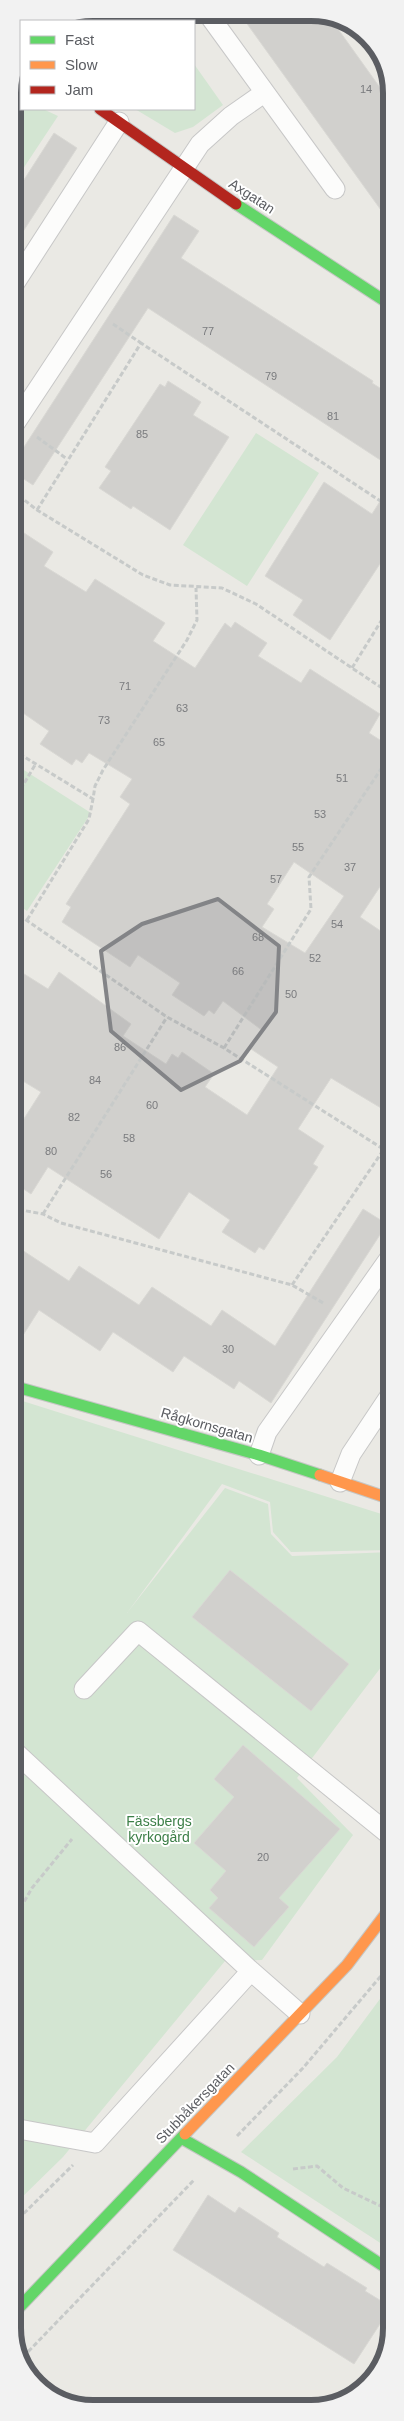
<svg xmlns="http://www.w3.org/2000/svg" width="404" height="2421" font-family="Helvetica,sans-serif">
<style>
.green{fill:#d3e5d2}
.building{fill:#d1d0cd;stroke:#d9d8d4;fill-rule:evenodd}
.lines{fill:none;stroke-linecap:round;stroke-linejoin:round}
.lane-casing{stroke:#c7c7c7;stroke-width:21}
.fast-casing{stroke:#c5c6c4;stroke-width:13}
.slow-casing{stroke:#c5c6c4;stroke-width:13}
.jam-casing{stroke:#c5c6c4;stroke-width:13}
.path{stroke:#c7cac9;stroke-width:3;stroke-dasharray:5 2.5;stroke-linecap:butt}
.lane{stroke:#fcfcfb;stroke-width:19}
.fast{stroke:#63d668;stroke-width:11}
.slow{stroke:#ff974d;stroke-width:11}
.jam{stroke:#b3261e;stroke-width:11}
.marked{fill:#838487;fill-opacity:0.2;stroke:#838487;stroke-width:4;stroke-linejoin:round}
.labels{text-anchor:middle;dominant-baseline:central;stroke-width:4;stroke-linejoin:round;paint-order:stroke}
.number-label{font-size:11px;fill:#7a7b7e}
.street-label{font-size:14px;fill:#5b5d62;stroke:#fff}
.park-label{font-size:14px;fill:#3c7f47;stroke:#fff}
.rim{fill:none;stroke:#5b5d62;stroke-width:6}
</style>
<rect width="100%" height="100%" fill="#eae9e4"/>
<path class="green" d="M94,13H158L164,21H72Z
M194,64L223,105L193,127L175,133L135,109H194Z
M13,94L21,98V109H43L58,116L15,181L13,180Z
M256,433L319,473L247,586L183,545Z
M13,763L91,813L27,911L13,901Z
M13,1398L391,1517V1550L291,1552L273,1532L270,1502L222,1484L127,1613L225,1488L268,1504L271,1534L292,1556L391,1552V1654L297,1778L353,1835L262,1960L225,1961L63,2157L13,2206Z
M391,1984V2250L241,2152L337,2057Z"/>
<path class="building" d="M240,14L328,15L391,103V224Z
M54,133L77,148L13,247V197Z
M174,215L199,231L181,258L373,381L372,383L391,395V467L148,308L33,485L13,472V439L24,447Z
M168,381L201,402L193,415L229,437L170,530L133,506L131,509L99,488L111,471L105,467L160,384L165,387Z
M324,482L372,514L391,484V547L330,640L293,615L303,600L265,576Z
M21,531L53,552L44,566L86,592L95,579L165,623L153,641L195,668L225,623L231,628L235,622L267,643L258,656L301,683L310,669L380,714L369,733L391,747V870L360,917L391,938V1114L331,1078L298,1129L324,1146L313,1164L318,1167L264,1250L259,1247L255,1253L222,1232L230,1220L189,1192L159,1239L48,1167L31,1194L13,1182V1136L41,1092L13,1075V967L48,989L59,972L131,1024L123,1036L166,1064L172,1054L178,1058L182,1052L214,1074L205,1087L247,1115L278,1067L251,1049L263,1031L223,1001L214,1014L209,1010L204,1016L172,995L180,983L138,955L130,967L62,922L71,907L66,904L130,804L120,797L132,779L89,753L82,763L76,759L72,765L40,744L49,731L13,706V545ZM294,862L344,896L305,953L262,927L274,909L267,904Z
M363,1209L387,1224L271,1403L239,1381L234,1389L184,1356L173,1372L113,1332L100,1351L39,1310L13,1351V1244L69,1281L79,1266L139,1305L152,1287L211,1326L222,1310L275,1346Z
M230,1570L349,1664L311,1711L192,1617Z
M243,1745L340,1829L279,1898L289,1907L254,1947L209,1908L218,1898L210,1890L226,1871L194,1843L234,1797L214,1779Z
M208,2195L235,2213L239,2207L279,2233L277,2237L324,2267L327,2263L367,2288L365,2291L391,2307L354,2364L173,2250Z"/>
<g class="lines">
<g class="lane-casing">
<path id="lane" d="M208,14L335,189
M13,286L119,122
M13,419L16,422L200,144L231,116L264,93
M259,1455L267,1432L391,1256
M340,1482L351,1454L391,1394
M84,1689L138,1631L391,1836
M13,1750L251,1971L300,2014
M13,2128L95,2143L251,1971"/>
</g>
<g class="fast-casing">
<path id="fast" d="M236,204L391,305
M13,1386L259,1455L320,1475
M181,2138L241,2172L391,2271
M13,2314L185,2134"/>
</g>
<g class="slow-casing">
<path id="slow" d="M320,1475L391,1499
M185,2134L347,1965L391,1907"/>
</g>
<g class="jam-casing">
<path id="jam" d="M100,109L236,204"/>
</g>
<path class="path" d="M113,324L141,343
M37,437L67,459
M13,491L37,510L143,575L170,585L222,588L256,604L391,694
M37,510L141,343L391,508
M352,668L391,605
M13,750L93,799L95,786L103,770L187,640L197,620L196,588
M13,802L35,765
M13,911L167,1017L224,1048L391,1154
M27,920L89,819L93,799
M224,1048L311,909L309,877L391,754
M13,1204L21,1210L43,1214L61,1223L292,1285L325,1304
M43,1214L167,1017
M292,1285L384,1149
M13,1921L32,1888L72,1839
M237,2136L303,2068L391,1964
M293,2169L317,2166L343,2188L391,2211
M13,2224L73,2165
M23,2357L194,2180"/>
<use href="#lane" class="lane"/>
<use href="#fast" class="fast"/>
<use href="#slow" class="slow"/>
<use href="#jam" class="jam"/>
</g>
<path class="marked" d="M218,899L279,946L276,1012L240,1061L181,1090L111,1031L101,951L142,924Z"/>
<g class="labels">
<g class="number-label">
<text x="366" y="89">14</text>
<text x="208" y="331">77</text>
<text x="271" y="376">79</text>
<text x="333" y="416">81</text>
<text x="142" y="434">85</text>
<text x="125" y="686">71</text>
<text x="182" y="708">63</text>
<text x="104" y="720">73</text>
<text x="159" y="742">65</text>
<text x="342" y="778">51</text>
<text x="320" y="814">53</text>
<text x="298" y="847">55</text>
<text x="350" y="867">37</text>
<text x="276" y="879">57</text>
<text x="337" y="924">54</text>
<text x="258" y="937">68</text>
<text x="315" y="958">52</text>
<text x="238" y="971">66</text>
<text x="291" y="994">50</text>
<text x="120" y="1047">86</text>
<text x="95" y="1080">84</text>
<text x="152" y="1105">60</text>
<text x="74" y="1117">82</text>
<text x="129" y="1138">58</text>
<text x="51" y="1151">80</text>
<text x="106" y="1174">56</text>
<text x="228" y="1349">30</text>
<text x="263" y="1857">20</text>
</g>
<g class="street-label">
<text transform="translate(252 196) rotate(33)">Axgatan</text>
<text transform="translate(207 1425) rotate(16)">Rågkornsgatan</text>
<text transform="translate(195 2103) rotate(-46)">Stubbåkersgatan</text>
</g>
<g class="park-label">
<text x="159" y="1821">Fässbergs<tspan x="159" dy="16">kyrkogård</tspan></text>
</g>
</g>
<path d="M0 0H404V2421H0ZM93 21H311A72 72 0 0 1 383 93V2328A72 72 0 0 1 311 2400H93A72 72 0 0 1 21 2328V93A72 72 0 0 1 93 21Z" fill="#f2f2f2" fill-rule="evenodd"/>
<path class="rim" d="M93 21H311A72 72 0 0 1 383 93V2328A72 72 0 0 1 311 2400H93A72 72 0 0 1 21 2328V93A72 72 0 0 1 93 21Z"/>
<rect x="20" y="20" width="175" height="90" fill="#ffffff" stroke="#bdbec0"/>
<rect x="30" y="36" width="25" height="8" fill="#63d668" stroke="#bdbec0"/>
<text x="65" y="45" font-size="15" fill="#5b5d62">Fast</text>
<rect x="30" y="61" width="25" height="8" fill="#ff974d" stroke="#bdbec0"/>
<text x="65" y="70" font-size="15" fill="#5b5d62">Slow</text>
<rect x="30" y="86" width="25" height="8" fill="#b3261e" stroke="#bdbec0"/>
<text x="65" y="95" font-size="15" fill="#5b5d62">Jam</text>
</svg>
